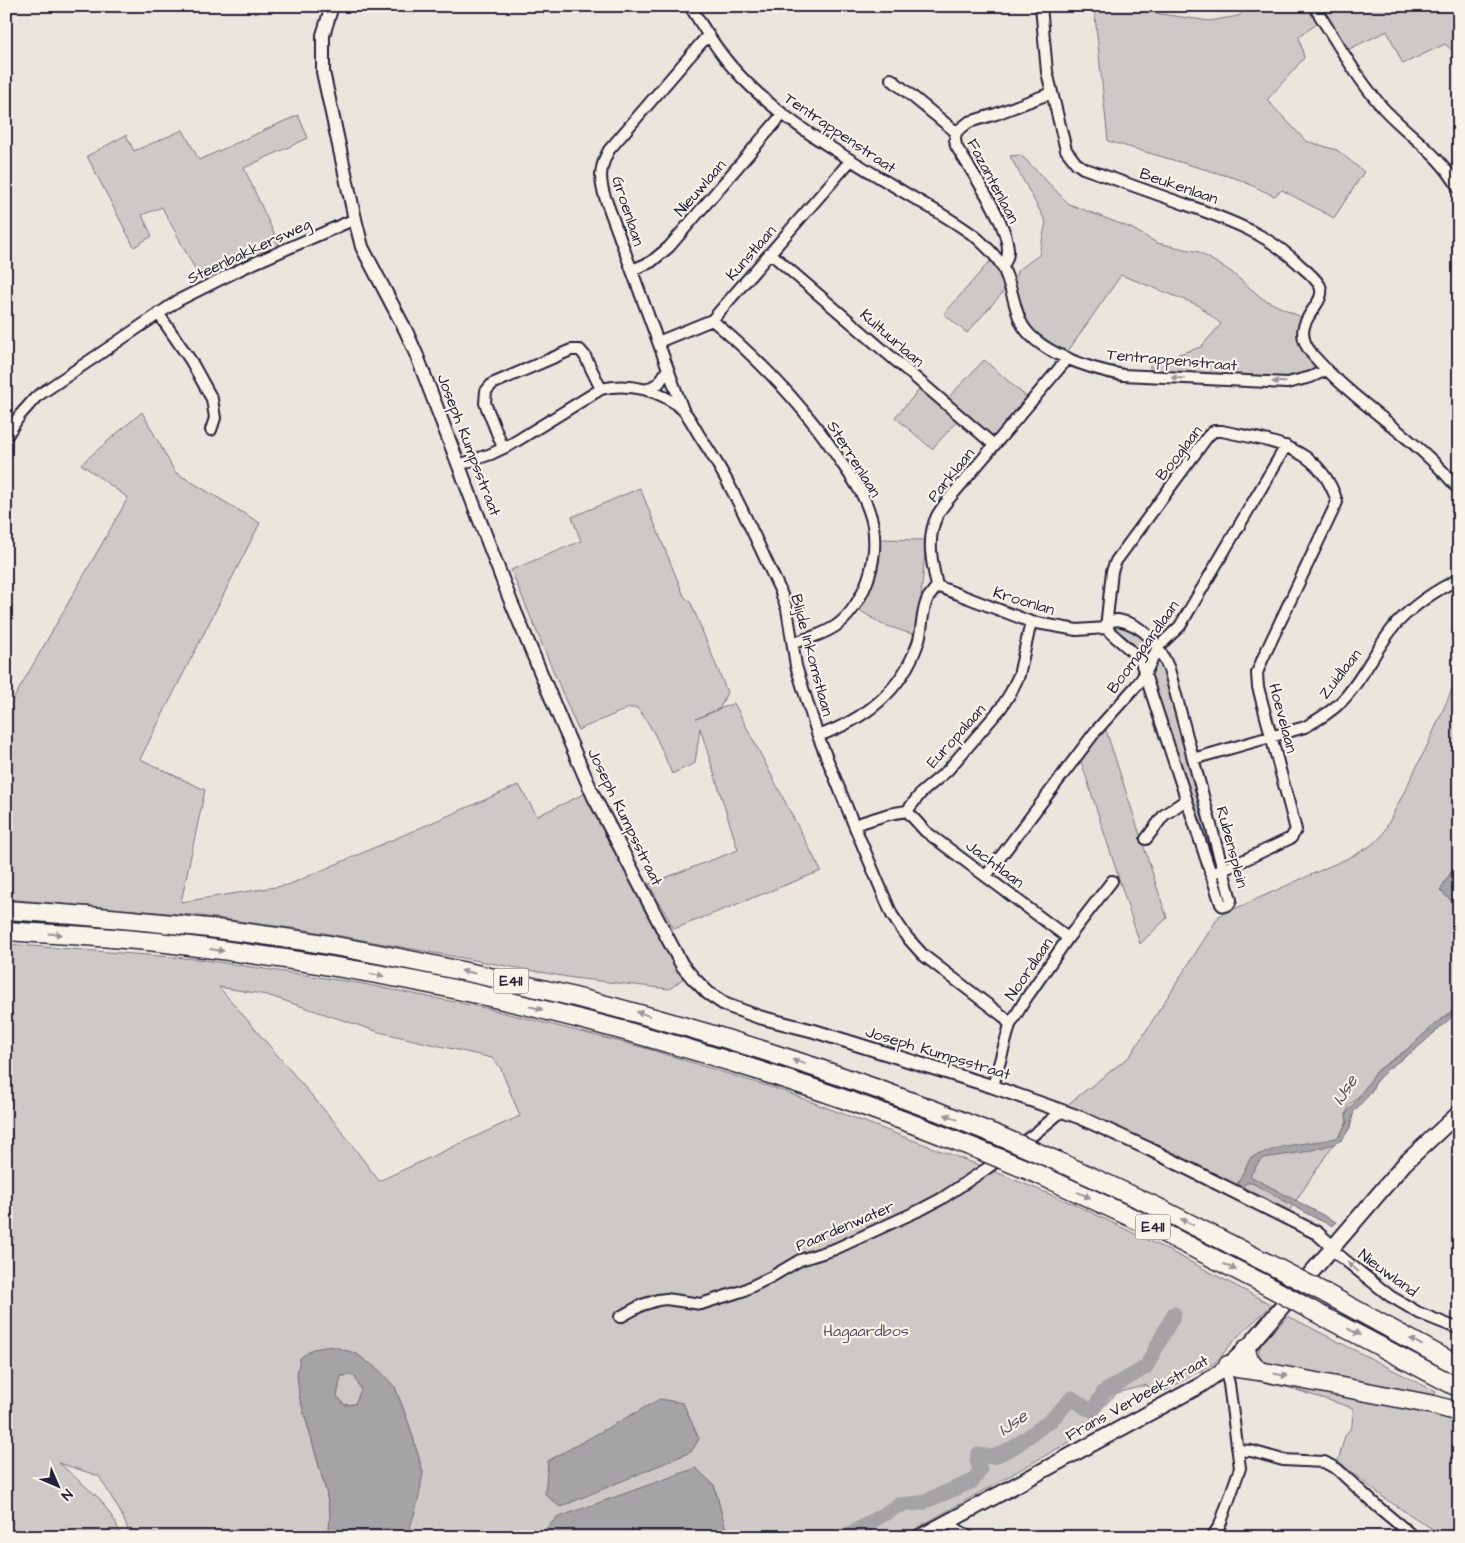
<svg xmlns="http://www.w3.org/2000/svg" width="1465" height="1543" font-family="'Architects Daughter',sans-serif">
<style>
.green{fill:#cdc9c6;stroke:#787680;fill-rule:evenodd}
.water{fill:#a6a3a6;stroke:#716f7b;fill-rule:evenodd}
.lines{fill:none;stroke-linecap:round;stroke-linejoin:round}
.river{stroke:#a6a3a6;stroke-width:15}
.minor-casing{stroke:#22223b;stroke-width:14}
.tertiary-casing{stroke:#22223b;stroke-width:16}
.secondary-casing{stroke:#22223b;stroke-width:18}
.motorway-casing{stroke:#22223b;stroke-width:21}
.minor{stroke:#f7f3e8;stroke-width:10}
.tertiary{stroke:#f7f3e8;stroke-width:12}
.secondary{stroke:#f7f3e8;stroke-width:14}
.motorway{stroke:#f7f3e8;stroke-width:18}
.motorway-bridge-casing{stroke:#22223b;stroke-width:21;stroke-linecap:butt}
.motorway-bridge{stroke:#f7f3e8;stroke-width:18}
.oneway{fill:#97959a}
.labels{text-anchor:middle;dominant-baseline:central;stroke-width:4.5;stroke-linejoin:round;paint-order:stroke}
.shield{fill:#f7f3e8;stroke:#62616f;stroke-width:1}
.shield-label{font-size:15px;font-weight:bold;fill:#22223b}
.street-label{font-size:16px;fill:#22223b;stroke:#f7f3e8}
.park-label{font-size:16px;fill:#555465;stroke:#f7f3e8}
.water-label{font-size:18px;font-style:italic;fill:#504f60;stroke:#f7f3e8}
</style>
<rect width="100%" height="100%" fill="#eae6de"/>
<filter id="ink" filterUnits="userSpaceOnUse"><feTurbulence type="fractalNoise" baseFrequency=".02" numOctaves="2"/><feDisplacementMap in="SourceGraphic" scale="10" xChannelSelector="R" yChannelSelector="G"/><feConvolveMatrix kernelMatrix="1 2 1 2 8 2 1 2 1" color-interpolation-filters="sRGB"/></filter>
<g filter="url(#ink)">
<path class="green" d="M1094,6H1104L1210,21L1238,16L1253,6H1309L1320,22L1299,36L1304,58L1267,100L1306,141L1337,150L1364,172L1334,218L1282,190L1274,196L1238,179L1108,141Z
M1318,6H1459V56L1445,44L1403,64L1387,31L1347,50Z
M298,115L308,138L244,168L281,249L204,286L162,207L142,215L152,236L134,247L87,156L126,135L134,151L183,130L199,160Z
M1021,155L1069,204L1131,228L1157,243L1199,252L1230,271L1263,299L1301,317L1300,344L1320,368L1290,378L1150,372V363L1201,347L1221,324L1198,305L1121,275L1066,354L1029,327L1013,286L1017,271L1039,255L1046,222L1010,156Z
M990,261L999,273L1004,291L967,333L944,314Z
M984,360L1030,400L994,440L947,399Z
M921,388L958,420L932,449L895,417Z
M142,412L175,472L260,523L140,759L205,790L181,902L288,885L519,785L537,816L586,793L686,976L670,989L573,978L307,930L192,915L6,899V712L128,498L81,464Z
M640,488L684,596L691,603L727,692L720,708L696,719L734,703L821,871L674,929L649,884L738,850L700,728L695,763L672,774C662,751 654,727 637,708H629L578,730L511,570L581,541L572,517Z
M878,539L926,540L919,620L915,635L881,624L858,609C874,583 876,570 878,539Z
M1124,624L1144,635L1152,649L1148,657L1143,658L1113,631L1116,625Z
M1156,660L1163,662L1218,862L1211,866L1150,676Z
M1459,674V860L1440,890L1459,908V1006L1439,1021L1409,1048L1378,1070L1362,1093L1349,1105L1346,1114L1347,1122L1341,1133L1287,1214L1067,1105L1130,1056L1219,916L1357,854L1370,846L1382,836L1427,746Z
M1105,727L1167,918L1140,944L1080,758Z
M6,944L198,959L358,983L485,1008L645,1048L780,1090L976,1164L1076,1205L1170,1251L1272,1305L1238,1336L1217,1361L1158,1395L1146,1385L1117,1393L1076,1433L1073,1440L901,1537H728L714,1485L542,1532V1537H407L423,1473L410,1427L395,1387L355,1353L299,1395L326,1491L330,1513L329,1531L332,1537H131L122,1515L99,1476L59,1463L100,1499L116,1523L121,1537H12L6,1522ZM219,987L267,995L379,1032L492,1058L500,1067L520,1116L379,1181L337,1125Z
M1288,1316L1436,1392L1432,1398L1274,1367L1262,1360L1258,1352L1262,1343Z
M354,1375L362,1390L355,1404L344,1405L337,1396L341,1376Z
M1259,1375L1459,1417V1537H1445L1384,1498L1338,1461L1345,1436L1352,1426L1353,1408L1290,1388L1258,1381Z"/>
<path class="water" d="M1459,860V908L1440,890Z
M1459,1005V1014L1452,1017L1416,1049L1388,1069L1377,1080L1370,1094L1354,1111L1350,1128L1342,1140L1331,1145L1304,1152L1264,1158L1259,1162L1250,1176L1336,1222L1333,1226L1317,1219L1252,1183H1246L1242,1189L1236,1186L1251,1157L1285,1146L1327,1140L1339,1137L1347,1122L1346,1114L1378,1070L1404,1052L1434,1025L1455,1010Z
M331,1346L355,1353L379,1370L395,1387L410,1427L423,1473L418,1502L407,1537H332L329,1531L330,1513L326,1491L299,1395L297,1374L300,1358L313,1349ZM354,1375L361,1390L355,1404L345,1405L337,1396L341,1376Z
M660,1399L683,1403L699,1439L691,1452L560,1507L545,1494L548,1461Z
M696,1468L714,1485L728,1537H542V1533L556,1518Z"/>
<g class="lines">
<path class="river" d="M846,1537L899,1505L921,1503L973,1481L980,1470L977,1461L978,1455L993,1457L1014,1447L1051,1420L1072,1398L1086,1408L1093,1410L1104,1392L1146,1367L1174,1314"/>
<g class="minor-casing">
<path id="minor" d="M690,6C703,27 716,49 733,68C778,119 839,153 897,188C923,204 953,219 977,238C986,246 996,255 1002,266C1011,282 1013,303 1020,320C1033,352 1091,369 1123,375L1287,383L1311,377L1326,370
M1041,6L1047,72L1066,150L1076,163L1083,168C1114,179 1145,190 1176,201C1223,218 1265,231 1302,267C1308,272 1316,279 1320,286C1329,306 1285,321 1312,354C1356,405 1417,437 1459,490
M1314,6C1336,41 1356,77 1383,108C1408,135 1441,155 1459,189
M891,79L956,132L955,139L956,146C971,171 1009,224 1008,252C1008,258 1006,261 1003,266
M956,132L969,122L996,114L1051,93
M770,253L994,445
M632,270L651,262L669,247L782,115
M158,313L191,361L212,399L215,418L211,430
M712,320C762,362 806,408 841,462C852,478 863,493 869,511C878,535 875,566 864,589C847,626 830,632 793,643
M658,342L712,320L851,160
M648,389L659,383L668,369
M683,410L606,200C599,181 599,168 609,150L708,35
M6,437L20,415L36,397L179,300L243,268L355,219
M503,448L485,403L486,391L492,384L571,350H580L585,356L601,389
M459,465L491,454L510,445L601,389C628,382 661,390 682,409C690,417 695,429 701,438C733,485 755,538 780,590L787,609L796,666L818,736L854,825L892,915L906,936L923,955L1004,1017L1010,1025
M937,586L1031,622L1077,630L1106,628
M1118,620C1145,625 1159,645 1169,669L1231,900C1230,904 1227,906 1223,906L1221,904L1141,662C1131,648 1117,640 1106,628L1111,621Z
M1106,628L1112,571L1116,561L1208,436L1214,431H1222C1272,442 1320,445 1337,502L1263,658L1257,673L1258,687L1296,830L1291,838L1223,870L1210,873
M818,736C865,719 901,692 918,643C923,629 921,611 928,598C931,594 934,590 937,586C932,564 926,538 937,516C940,510 944,505 948,500L1068,358
M1193,759L1305,727C1319,719 1331,712 1342,701C1364,678 1376,647 1397,623C1415,604 1436,590 1459,579
M907,811L925,831L1068,938
M854,825L889,814L907,811L921,793L947,771L1001,708L1011,692L1019,675L1031,622
M1146,839L1164,815L1186,800
M986,876L1095,732L1137,685L1145,674L1158,647L1180,626L1286,446
M993,1086L1010,1025L1025,1000L1068,938L1112,881
M1333,1247L1336,1253L1390,1296L1419,1313L1459,1329
M620,1317L642,1305L658,1300L666,1299L701,1304L742,1291L771,1277L800,1260L835,1249L922,1209L941,1199L986,1169L1033,1135L1062,1111
M1239,1450L1251,1451L1283,1460L1324,1462L1337,1469L1378,1507L1414,1537
M946,1522L969,1537
M1212,1537L1220,1525L1240,1468L1229,1384L1225,1368"/>
</g>
<g class="tertiary-casing">
<path id="tertiary" d="M332,6L323,35V72L355,219L362,247L406,331L417,356L509,597L563,726L594,797L668,939L682,965L693,978L708,993L726,1005L759,1017L814,1031L991,1086L1079,1117L1149,1149L1317,1233L1333,1247"/>
</g>
<g class="secondary-casing">
<path id="secondary" d="M920,1537L1201,1385L1225,1368L1246,1349L1405,1163L1459,1113"/>
</g>
<g class="motorway-casing">
<path id="motorway" d="M6,910C97,916 187,924 277,937C331,944 385,955 438,966C629,1005 816,1061 997,1135
M6,931C65,935 124,937 182,945C289,958 398,975 503,1000C665,1038 823,1087 977,1149
M1057,1161L1159,1208L1277,1268
M1040,1175L1150,1226L1264,1284
M1325,1293L1459,1366
M1311,1310L1459,1388
M1246,1349L1248,1358L1259,1371L1434,1405L1459,1412
M1228,1365L1237,1368L1259,1371"/>
</g>
<use href="#minor" class="minor"/>
<use href="#tertiary" class="tertiary"/>
<use href="#secondary" class="secondary"/>
<use href="#motorway" class="motorway"/>
<g class="motorway-bridge-casing">
<path id="motorway-bridge" d="M997,1135L1057,1161
M977,1149L1040,1175
M1277,1268L1325,1293
M1264,1284L1311,1310"/>
</g>
<use href="#motorway-bridge" class="motorway-bridge"/>
</g>
<defs><path id="oneway-solid" d="M-6-.8H1V-3.2L6.5 0L1 3.2V.8H-6Z" transform="scale(1.25)"/></defs>
<g class="oneway">
<use href="#oneway-solid" transform="translate(1178 378) rotate(-176)"/>
<use href="#oneway-solid" transform="translate(1279 382) rotate(-178)"/>
<use href="#oneway-solid" transform="translate(55 934) rotate(4)"/>
<use href="#oneway-solid" transform="translate(217 950) rotate(8)"/>
<use href="#oneway-solid" transform="translate(468 972) rotate(-169)"/>
<use href="#oneway-solid" transform="translate(377 975) rotate(9)"/>
<use href="#oneway-solid" transform="translate(536 1008) rotate(14)"/>
<use href="#oneway-solid" transform="translate(643 1014) rotate(-164)"/>
<use href="#oneway-solid" transform="translate(799 1062) rotate(-162)"/>
<use href="#oneway-solid" transform="translate(951 1117) rotate(-158)"/>
<use href="#oneway-solid" transform="translate(1084 1195) rotate(24)"/>
<use href="#oneway-solid" transform="translate(1187 1222) rotate(-153)"/>
<use href="#oneway-solid" transform="translate(1230 1267) rotate(27)"/>
<use href="#oneway-solid" transform="translate(1353 1267) rotate(-140)"/>
<use href="#oneway-solid" transform="translate(1354 1332) rotate(28)"/>
<use href="#oneway-solid" transform="translate(1416 1342) rotate(-151)"/>
<use href="#oneway-solid" transform="translate(1281 1375) rotate(11)"/>
</g>
</g>
<g class="labels">
<g class="shield">
<rect x="493.5" y="968.5" width="35" height="25" rx="4"/>
<rect x="1135.5" y="1214.5" width="35" height="25" rx="4"/>
</g>
<g class="shield-label">
<text x="511" y="981">E411</text>
<text x="1153" y="1227">E411</text>
</g>
<g class="street-label">
<text transform="translate(840 133) rotate(34)">Tentrappenstraat</text>
<text transform="translate(993 181) rotate(62)">Fazantenlaan</text>
<text transform="translate(1179 186) rotate(19)">Beukenlaan</text>
<text transform="translate(700 188) rotate(-49)">Nieuwlaan</text>
<text transform="translate(628 211) rotate(72)">Groenlaan</text>
<text transform="translate(249 251) rotate(-25)">Steenbakkersweg</text>
<text transform="translate(751 253) rotate(-49)">Kunstlaan</text>
<text transform="translate(892 338) rotate(41)">Kultuurlaan</text>
<text transform="translate(1172 360) rotate(5)">Tentrappenstraat</text>
<text transform="translate(469 445) rotate(69)">Joseph Kumpsstraat</text>
<text transform="translate(1179 453) rotate(-52)">Booglaan</text>
<text transform="translate(854 459) rotate(58)">Sterrenlaan</text>
<text transform="translate(951 475) rotate(-51)">Parklaan</text>
<text transform="translate(1024 601) rotate(17)">Kroonlan</text>
<text transform="translate(1143 647) rotate(-54)">Boomgaardlaan</text>
<text transform="translate(812 655) rotate(75)">Blijde Inkomstlaan</text>
<text transform="translate(1340 674) rotate(-52)">Zuidlaan</text>
<text transform="translate(1283 718) rotate(75)">Hoevelaan</text>
<text transform="translate(956 736) rotate(-48)">Europalaan</text>
<text transform="translate(625 817) rotate(64)">Joseph Kumpsstraat</text>
<text transform="translate(1232 847) rotate(75)">Rubensplein</text>
<text transform="translate(995 864) rotate(37)">Jachtlaan</text>
<text transform="translate(1029 969) rotate(-56)">Noordlaan</text>
<text transform="translate(938 1053) rotate(17)">Joseph Kumpsstraat</text>
<text transform="translate(845 1226) rotate(-23)">Paardenwater</text>
<text transform="translate(1388 1273) rotate(36)">Nieuwland</text>
<text transform="translate(1137 1398) rotate(-29)">Frans Verbeekstraat</text>
</g>
<g class="park-label">
<text x="866" y="1331">Hagaardbos</text>
</g>
<g class="water-label">
<text transform="translate(1345 1090) rotate(-57)">IJse</text>
<text transform="translate(1013 1423) rotate(-34)">IJse</text>
</g>
</g>
<rect width="1465" height="1543" fill="none" stroke="#f7f3e8" stroke-width="25"/>
<rect x="12" y="12" width="1440" height="1518" fill="none" stroke="#22223b" stroke-width="2" filter="url(#ink)"/>
<g transform="translate(58 1486) rotate(135)" stroke="#f7f3e8" stroke-width="4" paint-order="stroke">
<path d="M0-4L9 19L0 12L-9 19Z" fill="#22223b"/>
<text y="-8" font-size="14" font-weight="bold" text-anchor="middle" fill="#22223b">N</text>
</g>
</svg>
